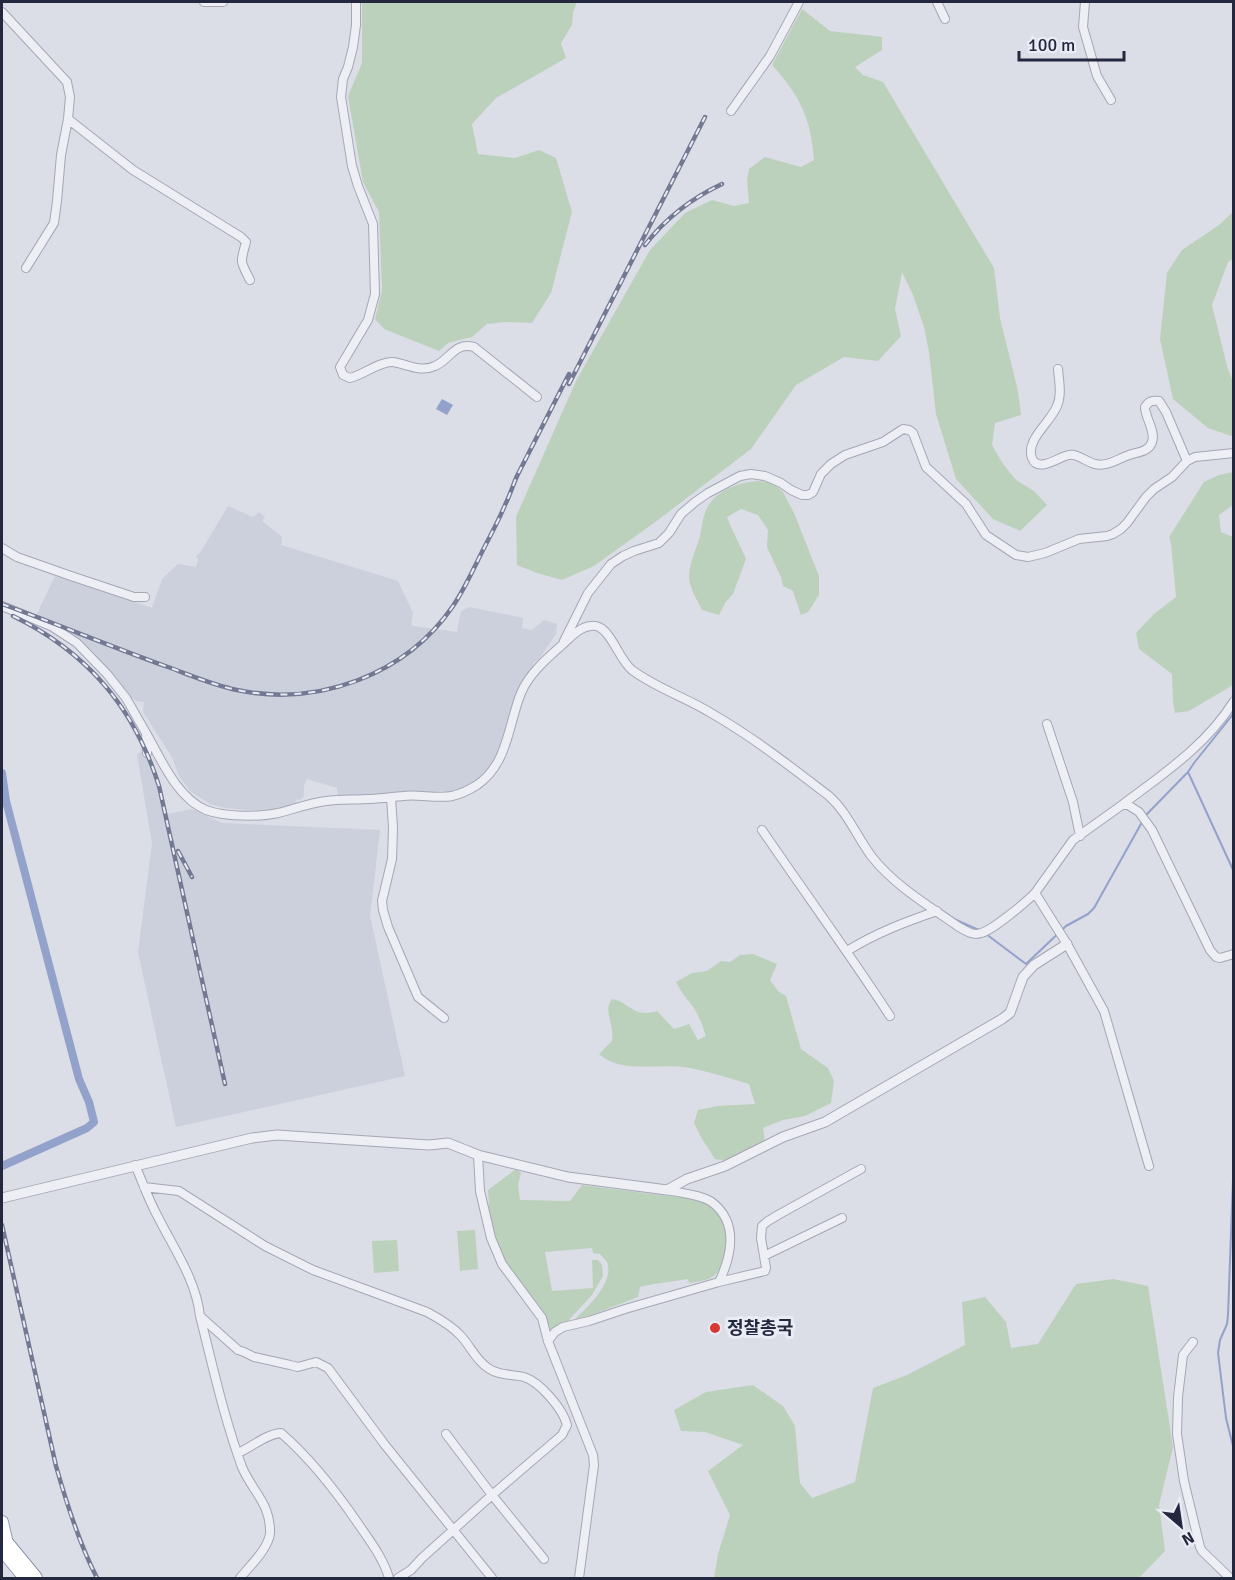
<svg xmlns="http://www.w3.org/2000/svg" width="1235" height="1580" font-family="Signika,'Noto Sans KR',sans-serif">
<style>
.built{fill:#cccfdc}
.green{fill:#bcd1bb}
.water{fill:#92a2cb}
.lines{fill:none;stroke-linecap:round;stroke-linejoin:round}
.stream{stroke:#92a2cb;stroke-width:2}
.canal{stroke:#92a2cb;stroke-width:8}
.minor-casing{stroke:#a4a7b4;stroke-width:10}
.tertiary-casing{stroke:#a4a7b4;stroke-width:11}
.primary-casing{stroke:#999eb3;stroke-width:14}
.motorway-casing{stroke:#81879f;stroke-width:16}
.minor{stroke:#eeeff5;stroke-width:8}
.tertiary{stroke:#eeeff5;stroke-width:9}
.primary{stroke:#fff;stroke-width:12}
.motorway{stroke:#fff;stroke-width:14}
.rail-casing{stroke:#737992;stroke-width:4.5}
.rail{stroke:#eaecf5;stroke-width:2;stroke-dasharray:7;stroke-linecap:butt}
.poi-dot{fill:#d93932;stroke:#eaecf5;stroke-width:2}
.labels{text-anchor:middle;dominant-baseline:central;stroke-width:6;stroke-linejoin:round;paint-order:stroke}
.poi-label{font-size:18px;font-weight:bold;fill:#24283e;stroke:#eaecf5;text-anchor:start}
</style>
<rect width="100%" height="100%" fill="#dbdde7"/>
<path class="built" d="M228,506L253,517L259,512L265,517L262,521L282,537L281,545L398,581L413,613L411,624L413,626L457,632L461,611L469,607L523,618L522,628L532,630L544,620L557,624L556,634L539,659L533,663V669L502,746L488,771L479,779L457,791L338,797L337,788L307,779L304,786V796L300,800L297,799L294,806L286,809L249,810L225,808L210,804L190,791L179,776L172,757L143,712L144,702L137,701L128,695L85,646L67,630L35,618L55,576L152,608L162,579L178,564L196,567L198,560L196,556L200,553Z
M141,751L151,763L163,815L192,809L222,823L380,830L370,916L405,1076L176,1127L138,952L152,843L137,755Z"/>
<path class="green" d="M362,2H577L573,12L572,25L561,43L566,58L496,98L472,124L478,154L515,158L539,150L556,158L572,212L551,293L532,323L505,322L487,324L472,337L448,343L439,351L384,329L375,319L382,290L379,212L363,182L348,96L362,63Z
M802,9L830,31L882,37V50L855,67L863,75L883,82L994,268L1000,318L1018,391L1021,415L995,423L992,445L1003,464L1016,480L1034,491L1047,505L1020,531L993,519L956,479L936,414L929,352L924,327L913,295L902,272L895,309L901,336L878,361L844,357L796,385L751,449L658,520L594,566L562,580L537,573L517,565L516,517L576,381L650,250L685,213L712,200L734,206L749,203L747,180L749,169L765,157L801,167L814,160C811,118 800,96 772,65Z
M1233,212V259L1228,262L1212,305L1227,366L1233,382V436H1231L1208,428L1173,399L1160,339L1167,273L1182,250L1219,225Z
M1233,472V505L1219,515L1221,532L1233,537V685L1189,711L1175,713L1173,702L1172,674L1139,649L1136,633L1154,614L1176,597L1171,543L1169,537L1204,482L1219,475Z
M757,481L771,482L783,492L794,513L819,576V595L808,612L801,615L793,591L783,586L781,577L767,547L768,530L758,515L741,509L727,517C732,531 740,545 746,559L733,594L725,603L719,615L702,610C697,600 689,587 689,576C689,564 697,547 700,536C702,528 702,520 705,513C712,492 736,483 757,481Z
M753,954L777,964L770,980L778,991L786,996L801,1049L828,1068L834,1081L831,1103L805,1116L783,1120L763,1128L765,1141L728,1161L715,1159L702,1139L694,1123L698,1110L717,1106L755,1104L749,1084C729,1078 709,1072 690,1068C661,1062 622,1075 599,1054L612,1041C612,1037 613,1034 612,1030C611,1018 604,1010 612,999C624,1000 633,1014 646,1013C650,1013 653,1012 657,1011L674,1029L689,1024L698,1040L706,1036C703,1027 699,1016 694,1008C687,999 681,992 676,982L692,973L707,971L721,961L730,962L740,955Z
M516,1169L521,1173L518,1185L520,1200L570,1201L582,1185C608,1188 634,1192 660,1195C674,1196 698,1198 710,1205C726,1215 729,1237 725,1255C719,1278 711,1280 689,1283L688,1279L654,1284L640,1287L638,1297L591,1315L574,1320C587,1308 615,1282 607,1262C605,1259 602,1257 600,1254L593,1253L592,1248L545,1252L552,1291L593,1288L592,1260H598L602,1265L603,1276L592,1295L566,1323L549,1330L547,1322L536,1302L504,1259L490,1220L488,1190Z
M475,1230L478,1269L460,1271L457,1231Z
M397,1240L399,1271L374,1273L372,1241Z
M1113,1279L1148,1286L1173,1447L1159,1505L1165,1551L1139,1578H714L718,1554L730,1515L708,1471L743,1445L705,1432L681,1431L674,1410L706,1392L753,1385L783,1406L795,1426L800,1483L812,1498L855,1482L873,1388L907,1375L965,1345L962,1302L985,1297L1006,1322L1011,1348L1038,1344L1076,1284Z"/>
<path class="water" d="M442,399L453,405L447,415L436,409Z"/>
<g class="lines">
<path class="stream" d="M1234,713L1194,763L1188,772L1234,872
M954,919L981,931
M986,934L1026,964L1066,926L1088,914L1094,908L1146,815L1188,772
M1234,1153L1228,1315L1227,1324L1220,1340L1218,1353L1226,1418L1234,1450"/>
<path class="canal" d="M2,773L6,801L79,1079L89,1102L94,1122L87,1128L2,1166"/>
<g class="minor-casing">
<path id="minor" d="M204,2H223
M356,2V25L353,47L348,67L343,79L341,97L352,166L358,186L373,224L375,294L368,320L340,367L343,375L350,378C363,375 380,361 393,362C407,364 420,373 435,366C451,359 454,342 474,347L537,397
M937,2L945,19
M1085,2L1083,27L1097,76L1111,100
M2,12L67,82L70,97L68,119L61,155L57,201L54,223L26,268
M731,111L770,56L799,2
M68,119L133,170L241,237L246,242C240,264 240,260 250,280
M1058,369C1059,381 1062,395 1057,406C1051,422 1025,440 1032,458C1038,474 1060,456 1069,455C1077,453 1086,462 1095,464C1108,467 1117,459 1129,455C1137,452 1149,452 1152,442C1156,431 1145,418 1145,407C1149,401 1152,400 1159,401L1166,412L1187,461
M2,548L17,557L71,576L134,597H145
M2,606L51,626L77,643L107,674L126,698L146,733L147,753
M564,641L588,593L611,564L623,556L634,551L659,543L669,533L681,514L695,502L708,493L740,476L751,474L765,476L781,483L791,490L802,495H808L813,492L821,474L831,464L845,455L883,442L903,429L909,430L913,433L926,467L966,504L986,535L1016,555L1028,557L1045,553L1079,539L1107,536L1113,534L1121,529L1127,523L1146,497L1154,489L1172,477L1187,461L1195,457L1234,453
M1047,724L1073,802L1080,836
M146,733C161,759 177,798 206,810C224,817 260,817 278,813C294,809 310,803 326,801C340,799 353,800 367,799C379,799 391,797 403,796C418,794 438,799 452,796C461,794 469,790 477,785C508,764 508,725 521,693C529,674 546,659 562,645C570,638 579,627 591,626C610,623 617,658 632,670C656,688 685,697 711,713C753,737 791,767 829,796C848,813 857,837 872,857C895,886 929,906 959,927C966,931 973,936 981,933C993,930 1026,902 1035,893L1067,944L1104,1011L1149,1166
M391,797L393,828L392,859L382,901L383,910L388,927L418,997L444,1018
M1122,805C1163,774 1206,746 1234,701
M762,830C805,893 849,953 890,1016
M1035,893L1073,840L1122,805H1128L1139,812L1152,830L1210,950L1216,957L1220,958L1234,954
M847,951C876,933 905,922 937,911
M478,1155L480,1191L491,1238L502,1264L542,1318L548,1341L593,1455L594,1465L579,1578
M135,1165C143,1183 149,1201 158,1217C174,1249 196,1280 200,1316C213,1367 224,1418 242,1467C252,1491 271,1504 270,1533C269,1548 249,1567 240,1578
M144,1187L179,1191L265,1246L313,1270L427,1312C440,1319 452,1326 461,1336C471,1347 475,1359 488,1368C499,1376 512,1374 524,1377C540,1382 563,1409 567,1425L562,1435L492,1495L422,1558L411,1570L398,1578
M667,1190C680,1193 703,1195 713,1203C739,1224 731,1257 719,1282
M764,1256L842,1218
M201,1317L238,1350L244,1352L254,1357L290,1365L298,1367L316,1362L328,1368L385,1445L492,1578
M548,1341L555,1332L563,1327L589,1321L625,1309L719,1282L765,1271L766,1268L761,1238L762,1226L768,1221L778,1215L861,1169
M1193,1342L1183,1355L1178,1397L1177,1434L1184,1481L1200,1547L1202,1551L1230,1578
M446,1434L492,1495L544,1559
M238,1453C252,1447 266,1434 281,1433C310,1458 335,1490 357,1522C369,1540 383,1557 389,1578"/>
</g>
<g class="tertiary-casing">
<path id="tertiary" d="M2,1198L252,1138L277,1135L429,1145L448,1143L478,1155L568,1177L667,1190L687,1179L725,1166L783,1137L825,1122L1002,1019L1010,1013L1023,977L1034,965L1067,944"/>
</g>
<g class="primary-casing">
<path id="primary" d="M2,1522L7,1544
M2,1550L25,1578"/>
</g>
<g class="motorway-casing">
<path id="motorway" d="M7,1544L35,1578"/>
</g>
<use href="#minor" class="minor"/>
<use href="#tertiary" class="tertiary"/>
<use href="#primary" class="primary"/>
<use href="#motorway" class="motorway"/>
<g class="rail-casing">
<path id="rail" d="M645,245C665,219 692,198 722,184
M569,384L705,117
M2,604C57,624 112,647 168,667C190,675 213,685 237,690C318,707 406,675 453,606C464,590 472,572 481,554C489,538 498,522 505,505C510,495 513,485 517,476C534,442 552,408 569,374
M13,616C87,652 134,707 159,786L225,1084
M178,851L192,877
M2,1225L56,1466C67,1505 79,1543 97,1578"/>
</g>
<use href="#rail" class="rail"/>
</g>
<circle class="poi-dot" cx="715" cy="1328" r="6"/>
<g class="labels">
<g class="poi-label">
<text x="727" y="1328">정찰총국</text>
</g>
</g>
<rect width="1235" height="1580" fill="none" stroke="#24283e" stroke-width="6"/>
<g transform="translate(1181 1526) rotate(151)" stroke="#eaecf5" stroke-width="4.5" paint-order="stroke">
<path d="M0-4.5L10 22L0 15L-10 22Z" fill="#24283e"/>
<text y="-9" font-size="16" font-weight="bold" text-anchor="middle" fill="#24283e">N</text>
</g>
<path d="M1019 51v9h105v-9" fill="none" stroke="#24283e" stroke-width="3"/>
<text x="1028" y="51" font-size="18" fill="#24283e" stroke="#eaecf5" stroke-width="4.5" paint-order="stroke">100 m</text>
</svg>
